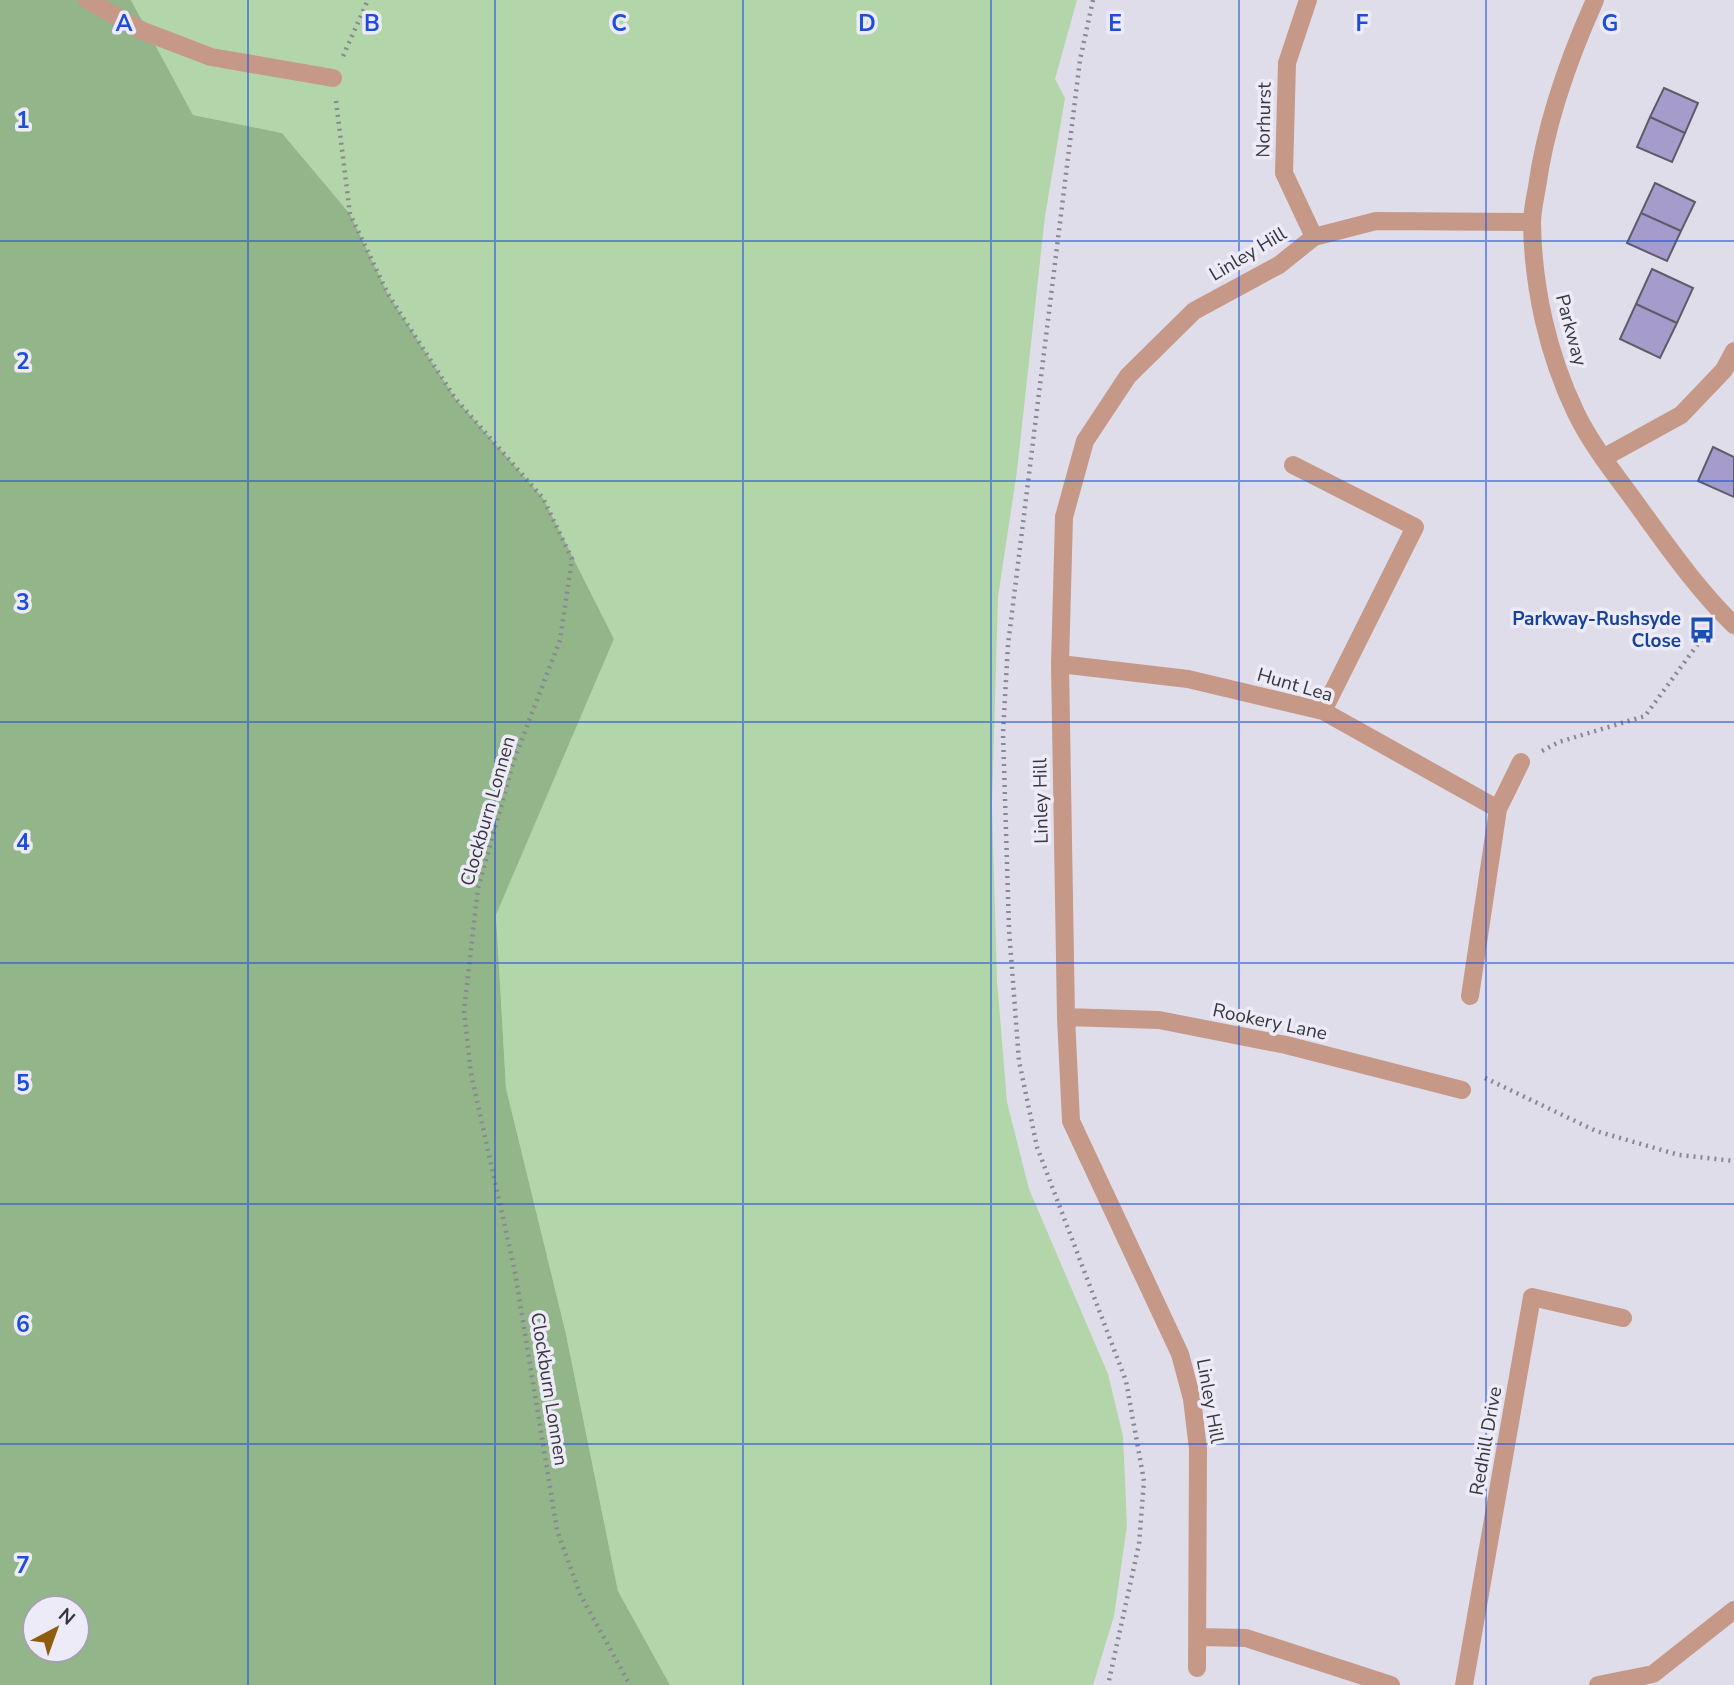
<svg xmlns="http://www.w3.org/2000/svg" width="1734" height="1685" font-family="'Nunito Sans',sans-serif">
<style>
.green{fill:#b2d5a9}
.forest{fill:#93b58a;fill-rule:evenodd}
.building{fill:#a59ccc;stroke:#5e5c68;stroke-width:2}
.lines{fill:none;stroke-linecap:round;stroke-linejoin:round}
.path{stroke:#898791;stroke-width:4.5;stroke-dasharray:2 5;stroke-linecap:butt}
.lane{stroke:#c59888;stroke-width:18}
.street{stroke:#c59888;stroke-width:18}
.grid{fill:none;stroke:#1d4ed8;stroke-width:2;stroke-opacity:0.55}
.labels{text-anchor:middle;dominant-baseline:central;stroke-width:7;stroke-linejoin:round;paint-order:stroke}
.street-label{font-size:19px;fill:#37363b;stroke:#edebf8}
.transit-label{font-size:19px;font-weight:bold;fill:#164399;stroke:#edebf8;text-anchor:end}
.grid-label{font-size:23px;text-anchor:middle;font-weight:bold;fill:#1d4ed8;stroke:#edebf8;stroke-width:7;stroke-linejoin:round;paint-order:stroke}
</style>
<rect width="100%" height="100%" fill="#e0ddeb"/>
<path class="green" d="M131,0H1077L1055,79L1065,98L1045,216L1017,471L998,597L992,806L997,981L1007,1102L1029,1189L1108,1374L1123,1436L1127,1526L1114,1616L1093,1685H670L618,1591L566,1334L506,1088L496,915L614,639L543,498L455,398L388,294L350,214L282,133L193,115Z"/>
<path class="forest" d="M0,0H131L193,115L282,133L350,214L388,294L455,398L543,498L614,639L496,915L506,1088L566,1334L618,1591L670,1685H0ZM35,1608H77V1650H35Z"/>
<path class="building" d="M1664,88L1698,103L1685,133L1650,117Z
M1650,117L1685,133L1672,162L1637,147Z
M1655,183L1695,202L1681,231L1641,213Z
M1641,213L1681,231L1667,261L1627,243Z
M1652,269L1693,288L1677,323L1636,304Z
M1636,304L1677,323L1660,358L1620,339Z
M1713,447L1734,457V497L1698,481Z"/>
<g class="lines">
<path class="path" d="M1093,0L1080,60L1008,645L1003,733L1009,929L1019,1061L1037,1147L1126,1381L1144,1481L1139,1544L1108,1685
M343,56L368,0
M336,101L350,214L388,294L455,398L543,498L572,559L560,640L514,760L478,888L464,1011L471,1074L515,1272L557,1530L580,1594L630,1685
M1542,751L1559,742L1645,716L1706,633
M1485,1078L1596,1131L1679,1155L1734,1161"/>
<path class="lane" d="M87,0L143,31L211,57L333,78"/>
<path class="street" d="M1308,0L1287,63L1284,173L1314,237
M1595,0C1568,60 1546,122 1537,187C1535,199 1532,211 1532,223C1533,288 1548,355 1576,413C1593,448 1619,479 1641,510C1670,550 1699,591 1734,625
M1603,458L1681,415L1724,370L1734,351
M1293,465L1415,527L1323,711
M1060,664L1188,679L1323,711L1498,809
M1470,996L1498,809L1521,762
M1066,1017L1159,1020L1286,1045L1462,1090
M1198,1637L1246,1638L1391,1685
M1197,1668L1198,1449L1192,1399L1180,1354L1071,1121L1066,1017L1060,664L1064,517L1085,441L1128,376L1194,311L1279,265L1314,237L1376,221L1532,222
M1464,1685L1532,1297L1623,1318
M1598,1685L1653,1674L1734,1610"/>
</g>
<path class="grid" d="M248,0V1685M495,0V1685M743,0V1685M991,0V1685M1239,0V1685M1486,0V1685M0,241H1734M0,481H1734M0,722H1734M0,963H1734M0,1204H1734M0,1444H1734"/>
<defs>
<g id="bus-bare" transform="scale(2.1)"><path d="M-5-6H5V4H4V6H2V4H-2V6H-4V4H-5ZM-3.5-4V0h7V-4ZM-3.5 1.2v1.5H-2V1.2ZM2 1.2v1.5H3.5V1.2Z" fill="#1a4fb4" stroke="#edebf8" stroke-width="2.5" paint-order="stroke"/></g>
</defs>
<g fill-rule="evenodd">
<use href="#bus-bare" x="1702" y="630"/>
</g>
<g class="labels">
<g class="street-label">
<text transform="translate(1264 120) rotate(-89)">Norhurst</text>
<text transform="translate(1248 254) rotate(-31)">Linley Hill</text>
<text transform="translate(1571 330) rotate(75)">Parkway</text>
<text transform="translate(1295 685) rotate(16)">Hunt Lea</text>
<text transform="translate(1041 801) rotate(-91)">Linley Hill</text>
<text transform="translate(488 811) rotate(-74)">Clockburn Lonnen</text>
<text transform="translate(1270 1022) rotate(12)">Rookery Lane</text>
<text transform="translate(549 1389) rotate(81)">Clockburn Lonnen</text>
<text transform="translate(1210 1401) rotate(80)">Linley Hill</text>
<text transform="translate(1486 1441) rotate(-80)">Redhill Drive</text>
</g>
<g class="transit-label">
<text x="1681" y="619">Parkway-Rushsyde<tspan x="1681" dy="22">Close</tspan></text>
</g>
</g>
<g class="grid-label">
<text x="124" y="31">A</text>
<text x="372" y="31">B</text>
<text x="619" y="31">C</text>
<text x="867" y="31">D</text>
<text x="1115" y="31">E</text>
<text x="1362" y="31">F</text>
<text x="1610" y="31">G</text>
<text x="23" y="128">1</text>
<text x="23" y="369">2</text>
<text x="23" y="610">3</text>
<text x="23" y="850">4</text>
<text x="23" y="1091">5</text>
<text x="23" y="1332">6</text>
<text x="23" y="1573">7</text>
</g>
<g transform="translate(56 1629) rotate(41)"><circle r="33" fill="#edebf8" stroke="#a4a3ac" stroke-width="2"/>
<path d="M0-5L12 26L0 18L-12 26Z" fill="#905b0e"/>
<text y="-10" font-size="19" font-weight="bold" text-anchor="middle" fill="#37363b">N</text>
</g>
</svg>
